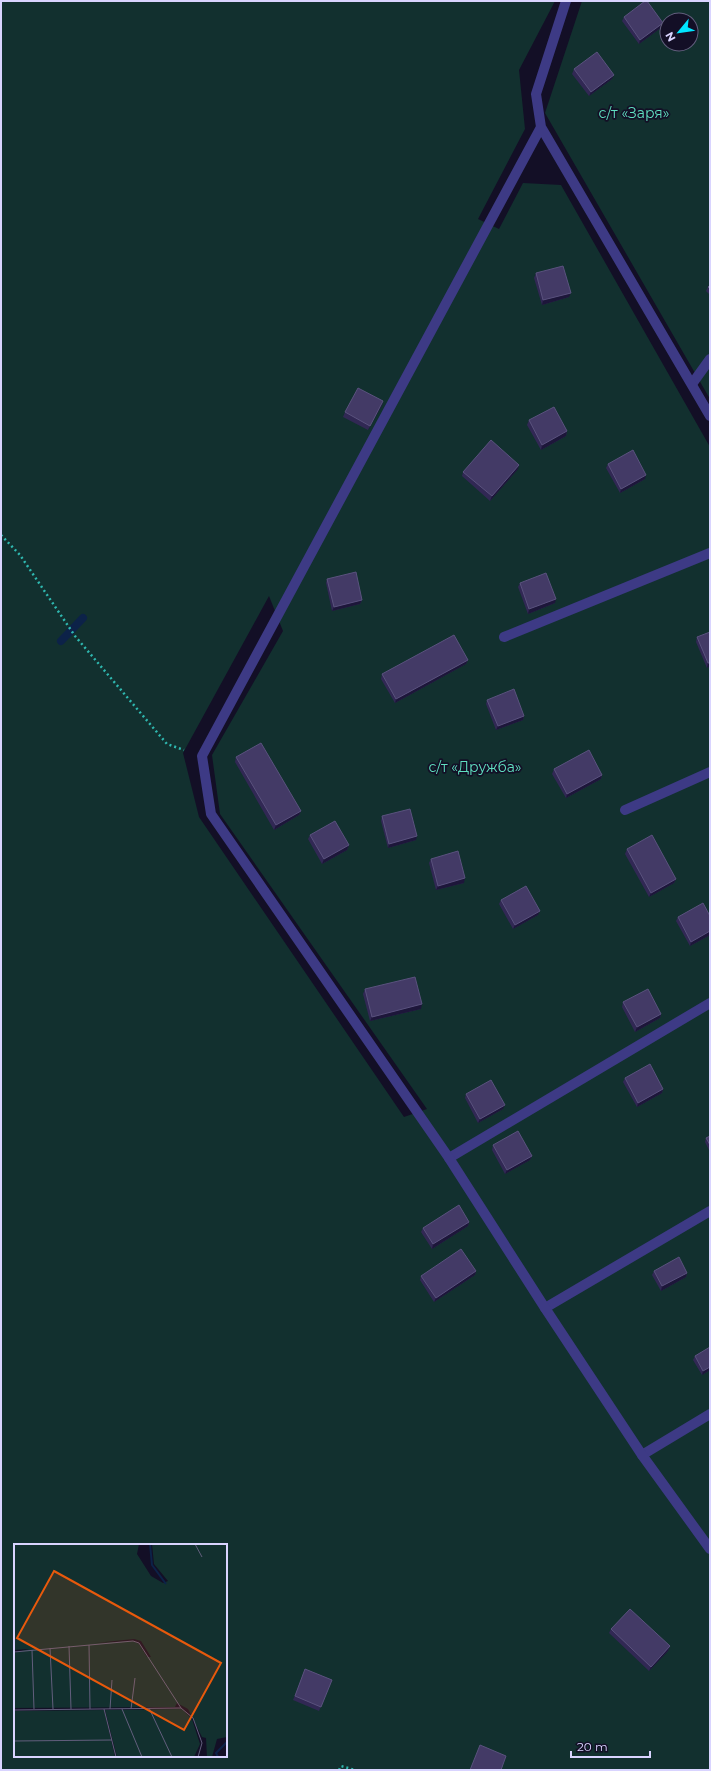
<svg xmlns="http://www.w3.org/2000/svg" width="711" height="1771" font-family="Montserrat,sans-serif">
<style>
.green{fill:#12302f;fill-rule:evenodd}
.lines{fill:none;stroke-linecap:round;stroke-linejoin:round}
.stream{stroke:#0c2248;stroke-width:8}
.path{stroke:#2fb8b0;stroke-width:2.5;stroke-dasharray:2 3;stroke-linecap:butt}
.service{stroke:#3d3a85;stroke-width:10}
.minor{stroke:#3d3a85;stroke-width:10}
.wall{fill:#312854}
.shaded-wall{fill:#1d163a}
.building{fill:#433a66;stroke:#5a527e}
.labels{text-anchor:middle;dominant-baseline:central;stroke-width:3.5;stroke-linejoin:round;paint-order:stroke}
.park-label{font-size:14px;fill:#5fe0c0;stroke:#130f26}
.inset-river{fill:none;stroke:#0c2248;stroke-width:2}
.inset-road{fill:none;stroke:#625e7d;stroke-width:1}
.view{fill:#e8590c;fill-opacity:0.15;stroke:#e8590c;stroke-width:2}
.inset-edge{fill:none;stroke:#d9d4ff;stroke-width:2}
</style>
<rect width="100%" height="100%" fill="#130f26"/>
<path class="green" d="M1,1H555L519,70L525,129L478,219L499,229L523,183L561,185L710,447V1770H1ZM269,596L283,631L212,755L220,814L427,1109L404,1117L199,817L183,753ZM15,1545H226V1756H15Z
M582,1H710V399L545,113ZM667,20H691V44H667Z"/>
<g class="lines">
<path class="stream" d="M61,641L83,618"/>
<path class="path" d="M1,535L20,555L75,636L167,744L184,750
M339,1770L341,1766L355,1770"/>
<path class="service" d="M692,384L710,359
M504,637L710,553
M625,810L710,772
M449,1158L710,1003
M545,1308L710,1211
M642,1455L710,1414"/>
<path class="minor" d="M566,1L536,94L541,127L202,756L211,814L449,1158L545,1308L642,1455L710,1549
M541,127L710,416"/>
</g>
<path class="wall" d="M624,17L662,27L639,44L622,21Z
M574,69L612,79L589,96L572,74Z
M536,273L569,297L542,305L534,278Z
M710,285V295L706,291L708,287Z
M383,401L382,405L368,430L343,417L345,412Z
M529,420L567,431L566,436L541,450L527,425Z
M608,464L645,479L620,493L606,468Z
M518,469L490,501L462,476L463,472Z
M327,579L362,600L360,604L332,611L326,583Z
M520,583L555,603L528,614L518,587Z
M710,632V666L707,668L696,642L697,637Z
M468,660L466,664L395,703L381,679L382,674Z
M487,700L524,716L523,720L496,730L486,704Z
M236,757L301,811L299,815L274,830L235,762Z
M554,769L602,775L601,779L566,798L552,774Z
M382,816L416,840L388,848L381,821Z
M310,835L349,845L347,850L322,864L308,839Z
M627,849L676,879L674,883L649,897L625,854Z
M431,859L464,883L436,890L429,863Z
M501,900L538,915L513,929L499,904Z
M710,916V935L690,946L676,921L678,917Z
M365,989L421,1009L370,1021L363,994Z
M623,1002L661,1014L660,1018L635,1032L622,1007Z
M625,1078L663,1089L662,1093L637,1107L623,1082Z
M466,1094L503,1109L478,1123L465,1098Z
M710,1136V1152L705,1142L706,1138Z
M493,1145L532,1156L530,1160L505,1174L492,1150Z
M469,1222L468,1226L432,1249L421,1232L423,1228Z
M476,1271L475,1275L434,1302L420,1280L421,1276Z
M654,1271L687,1273L686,1277L661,1291L652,1275Z
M710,1347V1370L702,1375L693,1360L695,1356Z
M611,1629L670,1646L668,1651L649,1671L609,1633Z
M305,1669L332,1680L319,1711L293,1700Z"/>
<path class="shaded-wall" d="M663,23L662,27L639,44L640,40Z
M614,75L612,79L589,96L591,92Z
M571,293L569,297L542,305L543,300Z
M383,401L382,405L368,430L370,426Z
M567,431L566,436L541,450L542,445Z
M519,465L518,469L490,501L492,496Z
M646,475L645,479L620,493L621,489Z
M556,599L555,603L528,614L529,609Z
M362,600L360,604L332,611L334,607Z
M468,660L466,664L395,703L396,699Z
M708,663H710V666L707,668Z
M524,716L523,720L496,730L498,726Z
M602,775L601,779L566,798L567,794Z
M301,811L299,815L274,830L276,825Z
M417,836L416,840L388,848L389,844Z
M349,845L347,850L322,864L324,859Z
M465,878L464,883L436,890L438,886Z
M676,879L674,883L649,897L651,893Z
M540,911L538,915L513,929L515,925Z
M710,931V935L690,946L691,942Z
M422,1004L421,1009L370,1021L372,1017Z
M661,1014L660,1018L635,1032L637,1027Z
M663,1089L662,1093L637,1107L638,1103Z
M505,1105L503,1109L478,1123L480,1119Z
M532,1156L530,1160L505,1174L507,1170Z
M469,1222L468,1226L432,1249L433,1244Z
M476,1271L475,1275L434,1302L436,1298Z
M687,1273L686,1277L661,1291L662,1286Z
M710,1367V1370L702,1375L703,1371Z
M670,1646L668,1651L649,1671L651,1667Z"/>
<path class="building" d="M645,1H647L663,23L640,40L624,17Z
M597,52L614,75L591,92L574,69Z
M563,266L571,293L543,300L536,273Z
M710,285V289L708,287Z
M358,388L383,401L370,426L345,412Z
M554,407L567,431L542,445L529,420Z
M491,440L519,465L492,496L463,472Z
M633,450L646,475L621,489L608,464Z
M356,572L362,600L334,607L327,579Z
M546,573L556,599L529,609L520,583Z
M710,632V663H708L697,637Z
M454,635L468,660L396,699L382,674Z
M514,689L524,716L498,726L487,700Z
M261,743L301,811L276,825L236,757Z
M589,750L602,775L567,794L554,769Z
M410,809L417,836L389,844L382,816Z
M335,821L349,845L324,859L310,835Z
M652,835L676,879L651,893L627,849Z
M458,851L465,878L438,886L431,859Z
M526,886L540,911L515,925L501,900Z
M703,903L710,916V931L691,942L678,917Z
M415,977L422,1004L372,1017L365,989Z
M648,989L661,1014L637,1027L623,1002Z
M650,1064L663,1089L638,1103L625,1078Z
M491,1080L505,1105L480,1119L466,1094Z
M518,1131L532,1156L507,1170L493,1145Z
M710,1136V1145L706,1138Z
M459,1205L469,1222L433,1244L423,1228Z
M461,1249L476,1271L436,1298L421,1276Z
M679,1257L687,1273L662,1286L654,1271Z
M710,1347V1367L703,1371L695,1356Z
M630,1609L670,1646L651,1667L611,1629Z
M305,1669L332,1680L321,1707L295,1696Z
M480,1745L506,1756L501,1770H470Z"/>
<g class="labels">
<g class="park-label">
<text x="634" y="113">с/т «Заря»</text>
<text x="475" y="767">с/т «Дружба»</text>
</g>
</g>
<g transform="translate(14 1544)">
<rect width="213" height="213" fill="#130f26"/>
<path d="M0,0H125L123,10L137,32L149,39L154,37L140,20L138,0H213V193L203,195L198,213H193L192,194L188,193L174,165L163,159L161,163L0,164V109L15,105L0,106ZM120,95L127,97L137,113H133L125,100L119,97L81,99ZM168,165L178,175L186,200L180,213H103L91,166ZM90,166L101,213H0V167Z" fill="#12302f" fill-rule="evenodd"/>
<path class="inset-river" d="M136,0L138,21L152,40M204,213L202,209L213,198"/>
<path class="inset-road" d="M181,0L188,13M75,101L76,165M55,102L57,165M36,104L39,165M18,106L20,165M0,108L119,97L125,99L167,164L179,174L188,199L184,213M135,164L158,213M90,165L102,213M96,165L98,136M108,165L128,213M117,165L121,134M0,166L167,164M0,197L98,196"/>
<path class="view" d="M40,27L207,119L170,186L3,94Z"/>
<rect width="213" height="213" class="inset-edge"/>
</g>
<rect width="711" height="1771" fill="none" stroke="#d9d4ff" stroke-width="4"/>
<g transform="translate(679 32) rotate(241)"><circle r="19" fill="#130f26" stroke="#625e7d"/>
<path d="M0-3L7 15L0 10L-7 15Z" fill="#00e5ff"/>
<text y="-6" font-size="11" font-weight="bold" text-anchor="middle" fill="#d9d4ff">N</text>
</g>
<path d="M571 1751v6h79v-6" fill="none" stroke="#d9d4ff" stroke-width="2"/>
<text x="577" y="1751" font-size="12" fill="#d9d4ff" stroke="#130f26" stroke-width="3" paint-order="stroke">20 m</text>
</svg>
